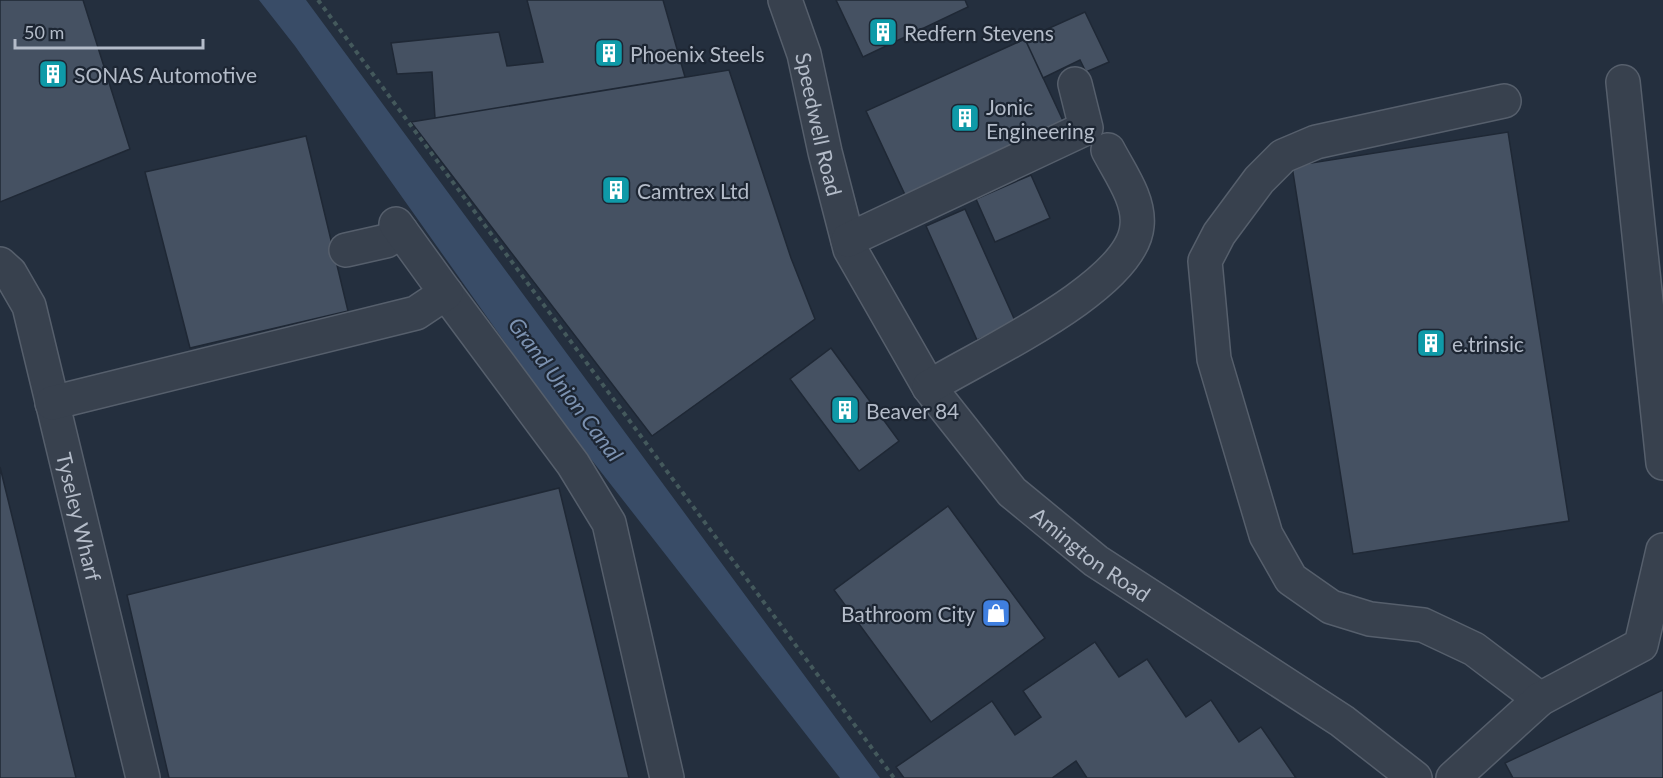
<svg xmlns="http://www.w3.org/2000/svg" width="1663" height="778" font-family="Lato,sans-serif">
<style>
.water{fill:#394c67}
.building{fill:#455162;stroke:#1f2835;stroke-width:1.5}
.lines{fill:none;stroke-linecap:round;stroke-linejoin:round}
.minor-casing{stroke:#565f6c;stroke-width:36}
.path{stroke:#44595c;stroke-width:4;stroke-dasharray:4.5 4.5;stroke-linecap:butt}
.minor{stroke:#38414e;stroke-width:33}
.labels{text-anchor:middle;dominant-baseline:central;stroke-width:4.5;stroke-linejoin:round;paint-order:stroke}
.poi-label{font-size:21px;fill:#b4bcc9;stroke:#1d2633;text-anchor:start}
.street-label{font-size:21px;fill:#b4bcc9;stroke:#1d2633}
.water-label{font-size:22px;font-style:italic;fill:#7c92b1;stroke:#1d2633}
</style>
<rect width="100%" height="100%" fill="#242f3e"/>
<path class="water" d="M259,0H306L880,778H840L555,413L295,46Z"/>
<path class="building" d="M0,0H83L130,149L0,202Z
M527,0H663L685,77L435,118L432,72L397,74L391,43L499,32L507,66L543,62Z
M836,0H965L968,7L863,57Z
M1085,12L1109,62L1086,72L1080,60L1043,78L1025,39Z
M1025,39L1065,125L907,199L866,111Z
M729,70L791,258L815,319L652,436L411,122Z
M1508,132L1569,521L1353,554L1292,166Z
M306,136L348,311L190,348L145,172Z
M1031,175L1050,218L995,242L976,199Z
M965,209L1016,323L977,340L926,226Z
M831,348L899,441L859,471L790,379Z
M0,467L76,778H0Z
M559,488L629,778H169L127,595Z
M948,506L1045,638L931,722L834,590Z
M1095,642L1119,677L1147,659L1186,717L1211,700L1239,742L1261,727L1296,778H1087L1076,761L1052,778H904L896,767L992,701L1015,735L1041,717L1023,691Z
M1663,690V778H1513L1505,763Z"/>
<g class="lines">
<g class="minor-casing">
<g id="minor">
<path id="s1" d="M785,0L804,54L825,152L850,249L929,387L1012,492L1096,561L1342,721L1415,778"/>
<path d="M1623,82L1663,463"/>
<path d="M1504,101L1316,142L1283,156L1259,180L1219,234L1205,261L1214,359L1266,535L1291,579L1331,607L1370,619L1423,625L1474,649L1540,699"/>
<path d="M848,240L1086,128L1075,84"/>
<path d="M346,250L386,241L401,231"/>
<path id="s2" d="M0,264L10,273L29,306L143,778"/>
<path d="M446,293L573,464L609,523L667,778"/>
<path d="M929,387C979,356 1132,287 1137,226C1140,200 1120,173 1108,150"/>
<path d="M52,403L416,313L446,293L396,224"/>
<path d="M1453,778L1540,699L1641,645L1663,550"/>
</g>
</g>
<path class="path" d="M318,0L894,778"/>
<use href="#minor" class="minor"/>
</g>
<defs>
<g id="building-square" transform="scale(1.5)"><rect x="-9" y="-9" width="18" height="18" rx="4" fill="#0f9aa8" stroke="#1d2633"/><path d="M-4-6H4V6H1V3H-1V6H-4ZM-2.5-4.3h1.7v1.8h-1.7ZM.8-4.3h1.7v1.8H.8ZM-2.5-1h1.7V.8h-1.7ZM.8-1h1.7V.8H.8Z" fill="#fff"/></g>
<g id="shop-square" transform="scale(1.5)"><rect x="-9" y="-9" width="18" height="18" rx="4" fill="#3f7fe0" stroke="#1d2633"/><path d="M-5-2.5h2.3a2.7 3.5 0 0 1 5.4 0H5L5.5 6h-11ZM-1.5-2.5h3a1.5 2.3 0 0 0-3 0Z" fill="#fff"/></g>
</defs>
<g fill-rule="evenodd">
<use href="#building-square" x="883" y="32"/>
<use href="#building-square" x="609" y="53"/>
<use href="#building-square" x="53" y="74"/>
<use href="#building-square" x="965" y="118"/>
<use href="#building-square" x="616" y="190"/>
<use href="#building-square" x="1431" y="343"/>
<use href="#building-square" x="845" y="410"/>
<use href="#shop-square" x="996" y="613"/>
</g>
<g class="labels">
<g class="poi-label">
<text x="904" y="32">Redfern Stevens</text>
<text x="630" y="53">Phoenix Steels</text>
<text x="74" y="74">SONAS Automotive</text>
<text x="986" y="106">Jonic<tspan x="986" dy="24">Engineering</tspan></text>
<text x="637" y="190">Camtrex Ltd</text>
<text x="1452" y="343">e.trinsic</text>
<text x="866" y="410">Beaver 84</text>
<text x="975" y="613" text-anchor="end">Bathroom City</text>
</g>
<g class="street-label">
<text stroke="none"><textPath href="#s1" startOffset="129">Speedwell Road</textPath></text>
<text stroke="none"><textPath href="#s2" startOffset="268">Tyseley Wharf</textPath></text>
<text stroke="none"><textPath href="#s1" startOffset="651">Amington Road</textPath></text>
</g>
<g class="water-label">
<text transform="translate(566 389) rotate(53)">Grand Union Canal</text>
</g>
</g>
<path d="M15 39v9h188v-9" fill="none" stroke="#b4bcc9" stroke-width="3"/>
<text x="24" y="39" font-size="18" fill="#b4bcc9" stroke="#1d2633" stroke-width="4.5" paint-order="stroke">50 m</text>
</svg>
